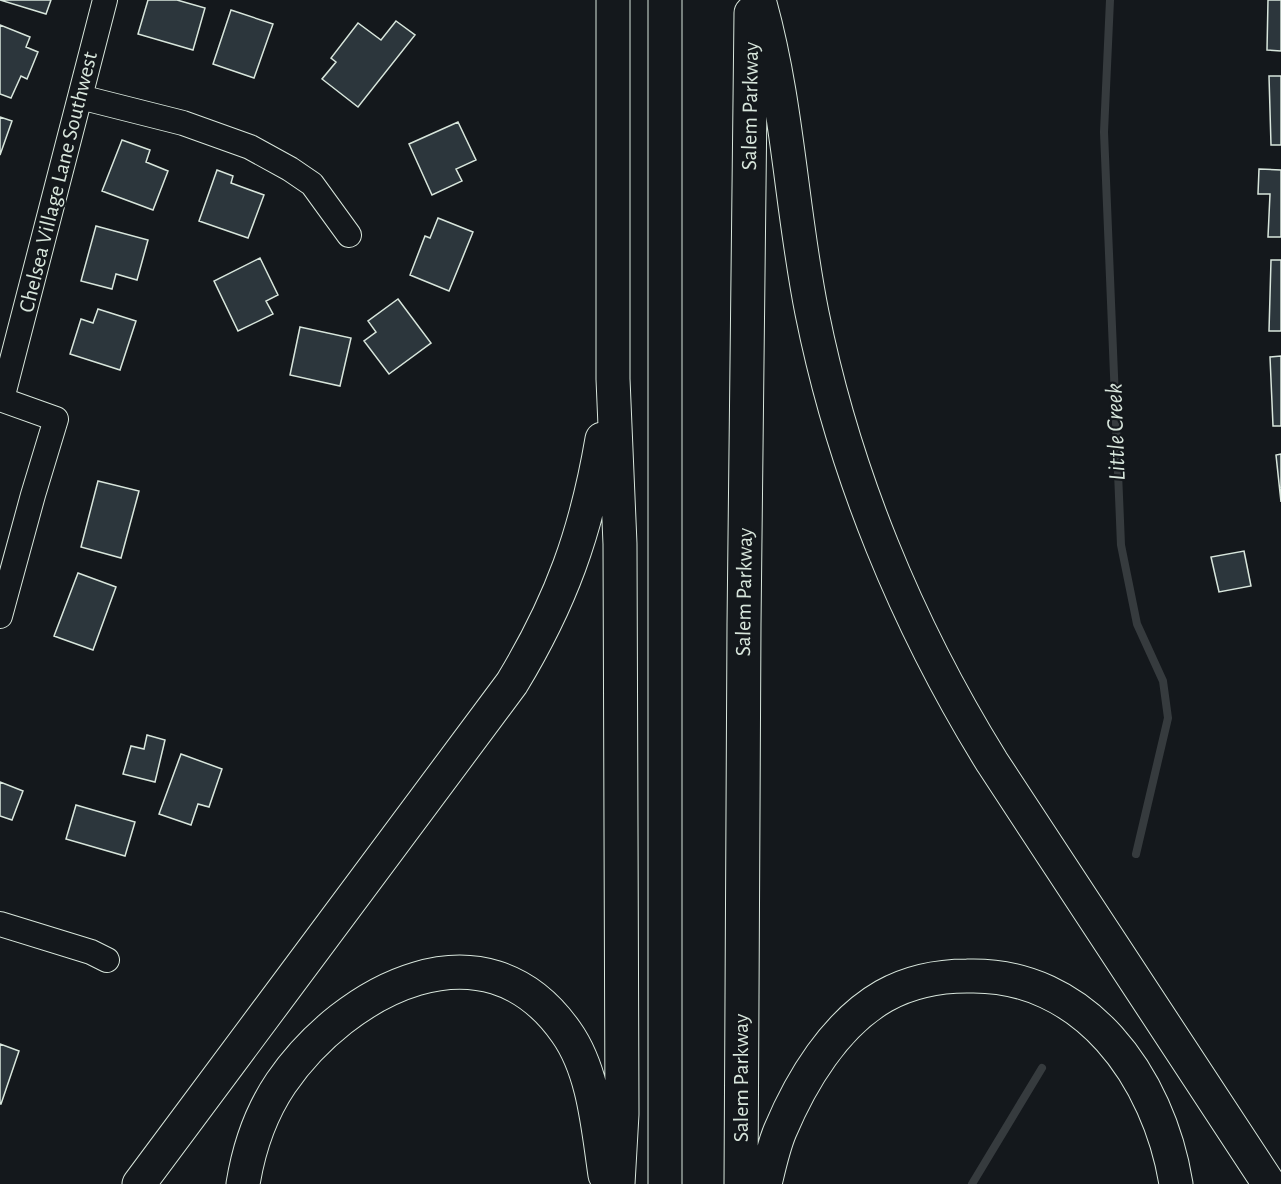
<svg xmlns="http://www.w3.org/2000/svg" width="1281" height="1184" font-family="'Alegreya Sans',sans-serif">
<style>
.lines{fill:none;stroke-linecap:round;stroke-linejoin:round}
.stream{stroke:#363b3e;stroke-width:8}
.building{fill:#2c363c;stroke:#d8e6dc;stroke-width:1.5}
.street-casing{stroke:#d8e6dc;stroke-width:26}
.highway-casing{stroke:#d8e6dc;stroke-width:35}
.street{stroke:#14181c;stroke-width:24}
.highway{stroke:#14181c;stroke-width:33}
.labels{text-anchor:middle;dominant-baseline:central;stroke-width:4.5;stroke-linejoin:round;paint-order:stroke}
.street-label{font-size:22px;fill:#d8e6dc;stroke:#14181c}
.water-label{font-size:24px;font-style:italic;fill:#d8e6dc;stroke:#14181c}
</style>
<rect width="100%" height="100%" fill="#14181c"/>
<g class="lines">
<path class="stream" d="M1110,0L1104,132L1121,545L1137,624L1163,681L1168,718L1136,854
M972,1184L1042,1068"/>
</g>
<path class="building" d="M0,0H51L46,14Z
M148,0H177L205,8L193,50L138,34Z
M1268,0H1281V51L1267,50Z
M231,10L273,24L254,78L213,64Z
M396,21L415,35L358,107L322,79L336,62L331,58L358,23L381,40Z
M0,25L30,37L26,47L38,52L27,79L21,76L11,98L0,94Z
M1269,76H1281V145H1271Z
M0,117L12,121L0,155Z
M458,122L476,160L456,169L462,181L432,195L409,144Z
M122,140L150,150L146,162L168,171L153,210L102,191Z
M1259,169L1281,170V237H1268L1270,194H1258Z
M217,170L233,176L231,183L264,195L248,238L199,221Z
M438,218L473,232L449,291L410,275L425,236L430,238Z
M96,226L148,240L137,280L116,274L112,289L81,281Z
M260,258L278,295L266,301L273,314L238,331L214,281Z
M1271,260H1281V331H1269Z
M398,299L431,343L389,374L364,341L376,332L368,321Z
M98,309L136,321L120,370L70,354L81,319L93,323Z
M300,327L351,338L340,386L290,375Z
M1281,356V426H1273L1270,357Z
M1281,454V502L1276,455Z
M98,481L139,491L121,558L81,547Z
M1244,551L1251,586L1219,592L1211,557Z
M78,573L116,587L93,650L54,636Z
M147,735L165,740L155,782L123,774L131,746L144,749Z
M181,754L222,769L209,807L198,804L191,825L159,814Z
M0,782L23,791L12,820L0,816Z
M76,805L135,822L125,856L66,839Z
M0,1044L19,1051L1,1104H0Z"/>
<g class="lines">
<g class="street-casing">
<path id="street" d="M80,97L183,123L250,147L290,169L312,184L349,235
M0,399L56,419L33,495L0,616
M2,399L105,0
M0,924L91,952L107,960"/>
</g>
<g class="highway-casing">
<path id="highway" d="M613,0V379L620,544L622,1114L618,1184
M665,0V1184
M759,0C788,102 791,209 812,313C844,472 907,625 992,762L1269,1184
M139,1184L512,683C561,602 586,533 602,439
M243,1184C249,1147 260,1114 281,1083C345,990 484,915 566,1032C594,1071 598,1128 605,1175
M741,1184L744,625L751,13
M765,1184C769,1167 773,1148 780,1131C801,1081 835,1024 884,996C909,982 938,976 967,976C1085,972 1159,1078 1176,1184"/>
</g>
<use href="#street" class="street"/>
<use href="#highway" class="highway"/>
</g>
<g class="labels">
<g class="street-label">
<text transform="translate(750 106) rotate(-89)">Salem Parkway</text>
<text transform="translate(58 182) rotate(-76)">Chelsea Village Lane Southwest</text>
<text transform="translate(744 592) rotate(-89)">Salem Parkway</text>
<text transform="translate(741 1078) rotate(-90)">Salem Parkway</text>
</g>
<g class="water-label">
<text transform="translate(1116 432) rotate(-92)">Little Creek</text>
</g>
</g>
</svg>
